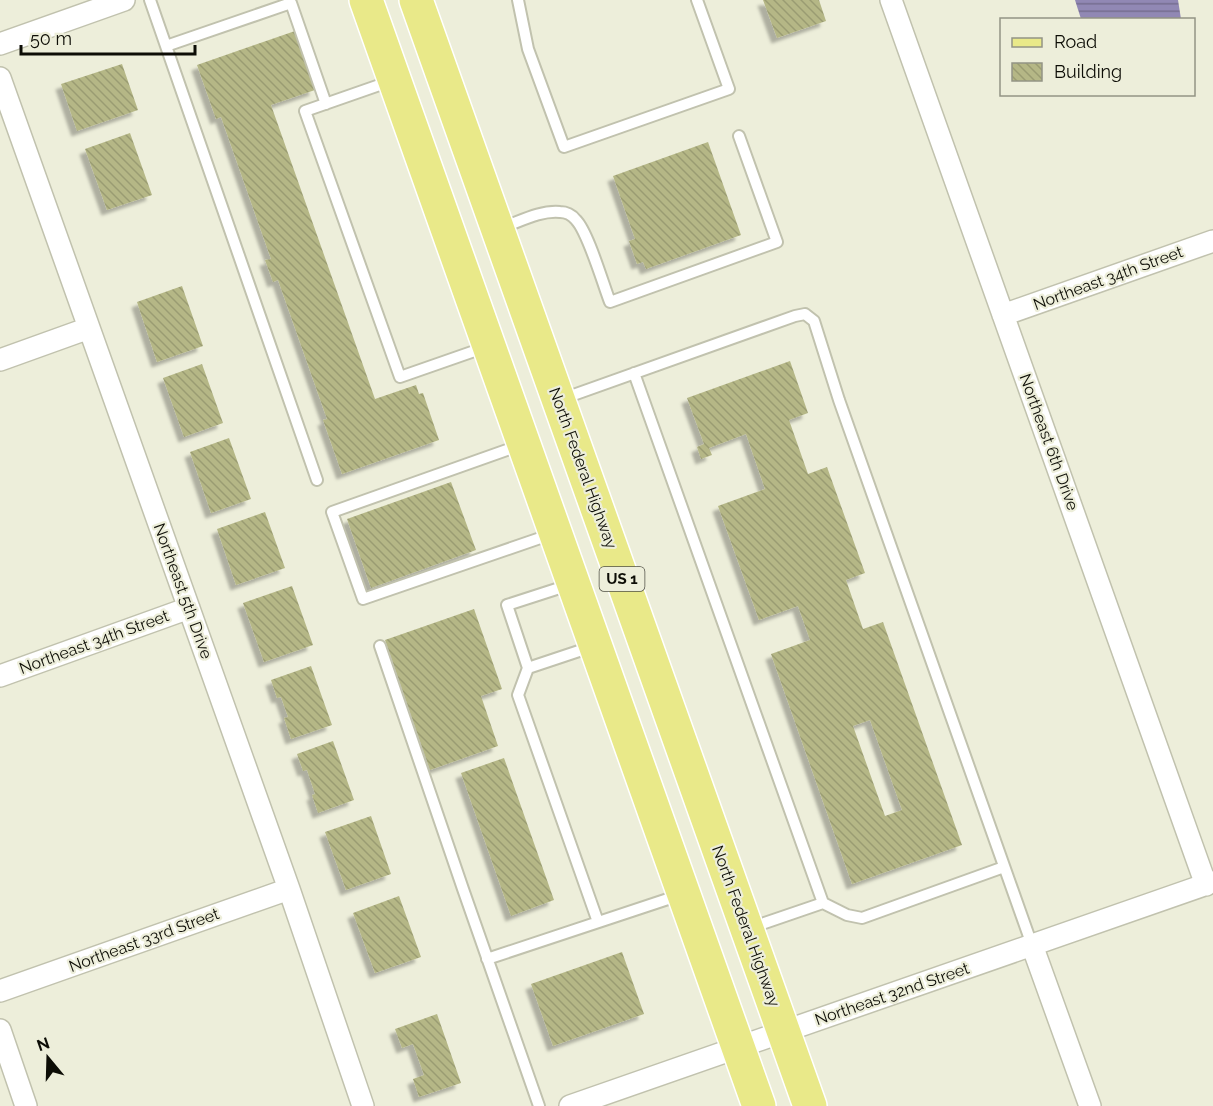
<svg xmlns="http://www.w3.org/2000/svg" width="1213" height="1106" font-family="Raleway,sans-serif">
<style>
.water{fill:url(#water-rules)}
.building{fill:url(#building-back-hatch);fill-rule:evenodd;filter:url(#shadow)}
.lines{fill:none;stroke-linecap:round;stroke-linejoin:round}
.service-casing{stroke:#c1c2ae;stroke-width:14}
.minor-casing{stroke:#c1c2ae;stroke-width:24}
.primary-casing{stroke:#fff;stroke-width:36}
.service{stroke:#fff;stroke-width:10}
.minor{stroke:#fff;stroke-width:21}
.primary{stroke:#e9e989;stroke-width:33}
.labels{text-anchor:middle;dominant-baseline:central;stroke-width:4.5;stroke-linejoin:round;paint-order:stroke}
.shield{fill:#edeeda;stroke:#505046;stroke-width:1.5}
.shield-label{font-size:15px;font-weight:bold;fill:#0d0d06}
.street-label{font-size:16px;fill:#0d0d06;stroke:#edeeda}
</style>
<defs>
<pattern id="water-rules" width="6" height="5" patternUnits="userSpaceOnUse" patternTransform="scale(1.5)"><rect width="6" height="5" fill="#9188b4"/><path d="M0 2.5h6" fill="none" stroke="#756e90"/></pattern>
<pattern id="building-back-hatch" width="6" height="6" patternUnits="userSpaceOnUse" patternTransform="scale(1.5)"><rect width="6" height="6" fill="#b5b786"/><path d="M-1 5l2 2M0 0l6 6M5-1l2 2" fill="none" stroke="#9a9c72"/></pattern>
<filter id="shadow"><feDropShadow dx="-5.5" dy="5.5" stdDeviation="1.5" flood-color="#0004"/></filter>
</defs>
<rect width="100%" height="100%" fill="#edeeda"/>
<path class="water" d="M1075,0H1178L1181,19H1081Z"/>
<path class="building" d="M763,0H819L826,21L777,38Z
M295,31L315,90L271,105L375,399L416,385L419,394L423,393L439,440L342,474L323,420L327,419L278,280L273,282L265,260L271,259L221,117L216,119L197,65Z
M122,64L138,110L77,131L61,84Z
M130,133L152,195L107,210L85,149Z
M708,142L741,235L646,269L643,262L637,264L629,241L635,239L613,176Z
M182,286L203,346L157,362L137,302Z
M790,361L808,413L789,420L808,474L827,467L865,573L846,580L863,629L883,622L962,845L852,884L771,654L810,640L798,606L759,620L718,506L765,489L746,434L709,448L712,455L701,459L697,447L704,444L687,398ZM870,720L902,810L885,816L853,726Z
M202,364L223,423L184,437L163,378Z
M229,438L251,499L211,513L190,452Z
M451,482L476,550L371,588L347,519Z
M265,512L285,568L236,585L217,529Z
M292,586L313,645L264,662L243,603Z
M474,609L502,689L481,696L498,746L430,770L385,640Z
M311,666L332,725L291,739L284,718L288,717L281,697L277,698L271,680Z
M333,741L354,800L318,813L312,795L315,794L307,770L303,771L297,754Z
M504,758L554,900L511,916L461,773Z
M371,816L391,874L346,890L325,832Z
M399,896L421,957L375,973L353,913Z
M622,952L644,1014L553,1046L531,984Z
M437,1014L461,1083L419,1097L413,1079L424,1075L413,1044L402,1048L395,1029Z"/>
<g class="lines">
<g class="service-casing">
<path id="service" d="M150,0L317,480
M518,0L528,49L564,147L729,89L697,0
M166,46L291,3L326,104
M391,81L305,111L400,377L486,347
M501,228C519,222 540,210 560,212C566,212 572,215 576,220C588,232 603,284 610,302L777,242L739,136
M634,373L823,903
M562,399L795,316L805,314L814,321L839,400L1032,945
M521,445L332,512L363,599L552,534
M380,646L463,889L539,1106
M594,646L528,668L518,695L598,922
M528,668L507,605L572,584
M750,928L823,903L847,915L862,918L1004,867
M487,959L680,895"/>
</g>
<g class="minor-casing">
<path id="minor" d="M891,0L1206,885
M0,44L124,0
M0,78L289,889L363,1106
M1003,315L1213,241
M0,360L89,328
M0,676L189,608
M1032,945L1090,1106
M0,991L289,889
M0,1030L26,1106
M570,1106L1213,882"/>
</g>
<g class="primary-casing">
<path id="primary" d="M366,0L759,1106
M416,0L810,1106"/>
</g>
<use href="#service" class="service"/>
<use href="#minor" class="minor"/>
<use href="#primary" class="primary"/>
</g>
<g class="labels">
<rect class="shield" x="599.5" y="567" width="45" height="24" rx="4.5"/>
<g class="shield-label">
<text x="622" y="579">US 1</text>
</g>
<g class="street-label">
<text transform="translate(1108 278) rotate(-20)">Northeast 34th Street</text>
<text transform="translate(1049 442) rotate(70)">Northeast 6th Drive</text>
<text transform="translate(583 468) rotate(70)">North Federal Highway</text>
<text transform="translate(183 591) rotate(70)">Northeast 5th Drive</text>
<text transform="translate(94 642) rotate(-20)">Northeast 34th Street</text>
<text transform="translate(746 926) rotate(70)">North Federal Highway</text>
<text transform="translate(144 940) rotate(-20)">Northeast 33rd Street</text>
<text transform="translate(892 994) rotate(-19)">Northeast 32nd Street</text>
</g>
</g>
<rect x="1000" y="18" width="195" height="78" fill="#edeeda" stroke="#939485" stroke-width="1.5"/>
<rect x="1012" y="38" width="30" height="9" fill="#e9e989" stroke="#939485" stroke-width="1.5"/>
<text x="1054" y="48" font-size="18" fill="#0d0d06">Road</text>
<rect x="1012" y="63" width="30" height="18" fill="url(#building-back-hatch)" stroke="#939485" stroke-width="1.5"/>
<text x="1054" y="78" font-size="18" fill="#0d0d06">Building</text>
<g transform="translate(48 1058) rotate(341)" stroke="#edeeda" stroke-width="4.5" paint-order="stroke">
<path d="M0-4.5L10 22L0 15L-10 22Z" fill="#0d0d06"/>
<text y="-9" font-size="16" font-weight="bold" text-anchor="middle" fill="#0d0d06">N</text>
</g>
<path d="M21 45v9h174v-9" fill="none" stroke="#0d0d06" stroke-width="3"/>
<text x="30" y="45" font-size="18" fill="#0d0d06" stroke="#edeeda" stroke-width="4.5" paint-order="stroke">50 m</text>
</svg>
